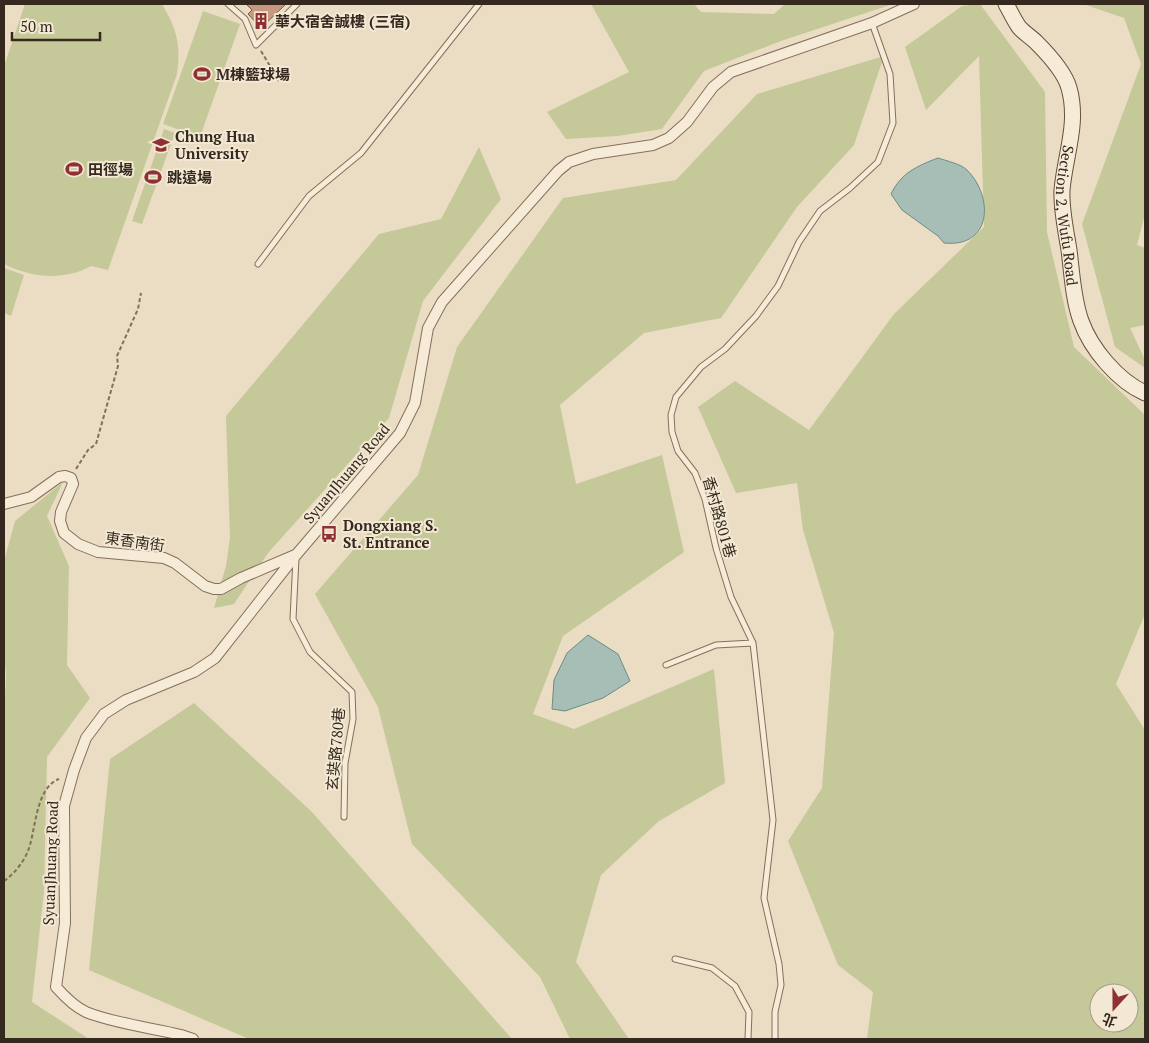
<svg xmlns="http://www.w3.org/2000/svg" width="1149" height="1043" font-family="'PT Serif','Noto Sans TC',serif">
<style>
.green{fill:#c5c899;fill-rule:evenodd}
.water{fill:#a6beb6;stroke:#6d8c83}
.building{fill:#c6987d;stroke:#825943}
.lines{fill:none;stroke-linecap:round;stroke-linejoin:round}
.service-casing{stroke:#846f5c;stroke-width:7}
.minor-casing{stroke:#846f5c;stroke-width:12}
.secondary-casing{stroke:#66513f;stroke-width:17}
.path{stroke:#846f5c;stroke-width:2;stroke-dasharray:4 2.5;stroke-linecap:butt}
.service{stroke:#f6ebd7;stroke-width:5}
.minor{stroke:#f6ebd7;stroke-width:10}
.secondary{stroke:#f6ebd7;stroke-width:15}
.labels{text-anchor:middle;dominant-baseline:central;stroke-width:4;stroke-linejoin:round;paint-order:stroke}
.poi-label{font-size:15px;font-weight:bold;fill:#35291f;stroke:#f3e8d3;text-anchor:start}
.street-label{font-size:15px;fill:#35291f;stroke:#f3e8d3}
</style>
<rect width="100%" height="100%" fill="#ebddc4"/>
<path class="green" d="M25,4H162C177,29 181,45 177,74L108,270L91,266C64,281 31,278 4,264V66Z
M591,4H694L701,12L774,14L785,4H893L781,41L704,71L662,129L618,136L566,139L547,112L629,72Z
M980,4L1045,92L1047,232L1074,347L1145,415V614L1116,684L1145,730V1039H867L873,992L838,965L788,841L822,788L834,633L803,530L797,483L736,493L698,407L735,381L809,430L894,314L984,227L979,56L926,110L905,47L962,6ZM1099,993H1129V1023H1099Z
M1083,4H1145V214L1137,245L1145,248V325L1130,328L1145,360V368L1115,347L1082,224L1141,64L1124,18Z
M203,11L240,24L200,137L163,124Z
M884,56L854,145L797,207L721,318L644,333L560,405L576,484L662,455L684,552L563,636L533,714L574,729L714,669L725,783L659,821L601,875L576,962L629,1039H570L540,977L412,844L378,707L315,594L418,475L457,347L563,198L676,180L757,94Z
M164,129L175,133L142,224L132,221Z
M479,147L501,199L423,301L389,418L268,553L234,604L214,608L226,566L230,538L226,416L379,234L441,219Z
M4,268L24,275L11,316L4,313Z
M63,482L47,516L69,566L67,665L90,698L47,757L44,891L32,1002L89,1039H4V723L6,675L4,646V561L15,521Z
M194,703L311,811L512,1039H249L89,970L110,759Z"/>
<path class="water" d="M938,158C947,161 961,164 967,170C994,197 992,248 944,243L938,236L902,210L891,194C901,173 917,166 938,158Z
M588,635L618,654L630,681L603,698L565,711L552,709L554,680L567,653Z"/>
<path class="building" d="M246,4H286L261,28L248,14L252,10Z"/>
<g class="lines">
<g class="service-casing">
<path id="service" d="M228,4L245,19L256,45L297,4
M258,264L309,196L361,153L479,4
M296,558L293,619L310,652L352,692L353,719L345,763L344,817
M666,665L716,645L753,643
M675,959L712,968L735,986L749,1012L748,1039
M775,1039V1012L781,985L779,964L764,898L773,820L753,643L731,597L716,548L705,499L695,473L678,451L672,432L671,415L676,397L701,367L725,349L756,316L778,286L799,242L820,211L850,188L878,162L893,123L890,74L872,23"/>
</g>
<g class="minor-casing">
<path id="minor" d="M4,504L31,497L59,477L65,476L71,478L73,484L61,512L60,521L64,533L78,544L98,552L164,558L175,563L205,586L214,589H221L241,578L295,555
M193,1039L181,1035C153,1028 112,1023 86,1012C75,1007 64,996 56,987L65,923L64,806L74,770L86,738L104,714L126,700L194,672L215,658L296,555L400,433L415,403L428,328L442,302L558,171L569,162L593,154L653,145L669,138L687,122L713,87L731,72L872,23L914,4"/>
</g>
<g class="secondary-casing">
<g id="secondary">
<path id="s1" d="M1006,4C1010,11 1014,20 1019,27C1024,33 1031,37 1036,42C1047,53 1065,73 1069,88C1079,123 1065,155 1062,190C1061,209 1066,231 1069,250C1072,273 1073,299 1081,321C1091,349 1118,381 1145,393"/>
</g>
</g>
<path class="path" d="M261,51L279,81
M76,469L88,450L96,444L118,366L117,356L138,309L141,293
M4,881C14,874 23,863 28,851C36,831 35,788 59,779"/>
<use href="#service" class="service"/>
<use href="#minor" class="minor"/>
<use href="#secondary" class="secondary"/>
</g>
<defs>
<g id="building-bare" transform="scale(1.35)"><path d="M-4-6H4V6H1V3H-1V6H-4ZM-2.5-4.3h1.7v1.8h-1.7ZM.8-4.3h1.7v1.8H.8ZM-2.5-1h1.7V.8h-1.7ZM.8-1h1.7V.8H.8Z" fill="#8f3035" stroke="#f3e8d3" stroke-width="2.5" paint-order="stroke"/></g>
<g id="stadium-bare" transform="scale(1.35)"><path d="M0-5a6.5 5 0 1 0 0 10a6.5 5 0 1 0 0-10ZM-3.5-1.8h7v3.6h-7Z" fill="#8f3035" stroke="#f3e8d3" stroke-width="2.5" paint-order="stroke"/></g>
<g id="university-bare" transform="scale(1.35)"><path d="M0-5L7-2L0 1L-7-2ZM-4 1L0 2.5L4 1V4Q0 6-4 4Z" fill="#8f3035" stroke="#f3e8d3" stroke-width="2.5" paint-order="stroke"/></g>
<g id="bus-bare" transform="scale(1.35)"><path d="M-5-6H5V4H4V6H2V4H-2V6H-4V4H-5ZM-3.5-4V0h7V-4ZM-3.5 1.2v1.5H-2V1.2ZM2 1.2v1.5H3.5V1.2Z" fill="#8f3035" stroke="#f3e8d3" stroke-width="2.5" paint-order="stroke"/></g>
</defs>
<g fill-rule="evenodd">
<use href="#building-bare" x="261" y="21"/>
<use href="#stadium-bare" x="202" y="74"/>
<use href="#university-bare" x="161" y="145"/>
<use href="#stadium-bare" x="74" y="169"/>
<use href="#stadium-bare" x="153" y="177"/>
<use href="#bus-bare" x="329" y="534"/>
</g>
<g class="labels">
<g class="poi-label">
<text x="275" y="21">華大宿舍誠樓 (三宿)</text>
<text x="216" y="74">M棟籃球場</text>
<text x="175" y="136">Chung Hua<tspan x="175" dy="17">University</tspan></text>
<text x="88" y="169">田徑場</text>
<text x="167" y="177">跳遠場</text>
<text x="343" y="525">Dongxiang S.<tspan x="343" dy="17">St. Entrance</tspan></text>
</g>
<g class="street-label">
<text stroke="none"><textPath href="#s1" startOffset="235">Section 2, Wufu Road</textPath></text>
<text transform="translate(346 473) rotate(-50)">SyuanJhuang Road</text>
<text transform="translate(720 517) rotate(74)">香村路801巷</text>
<text transform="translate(135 541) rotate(8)">東香南街</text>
<text transform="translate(335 749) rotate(-85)">玄奘路780巷</text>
<text transform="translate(50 863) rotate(-88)">SyuanJhuang Road</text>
</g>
</g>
<rect width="1149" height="1043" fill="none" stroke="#35291f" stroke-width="10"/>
<g transform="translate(1114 1008) rotate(201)"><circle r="24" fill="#f3e8d3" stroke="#a79c8b"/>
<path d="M0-4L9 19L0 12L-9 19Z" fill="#8f3035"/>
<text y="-8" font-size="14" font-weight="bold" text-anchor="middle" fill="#35291f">北</text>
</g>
<path d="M12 32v8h88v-8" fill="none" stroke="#35291f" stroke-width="2.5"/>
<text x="20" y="32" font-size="15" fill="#35291f" stroke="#f3e8d3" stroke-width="4" paint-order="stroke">50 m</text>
</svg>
